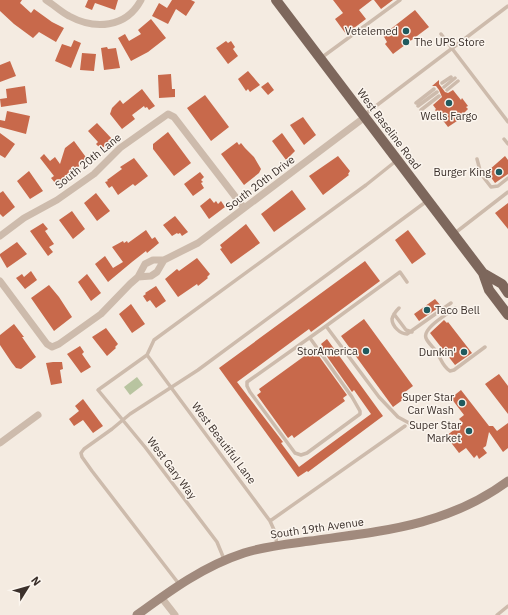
<svg xmlns="http://www.w3.org/2000/svg" width="508" height="615" font-family="'IBM Plex Sans',sans-serif">
<style>
.green{fill:#b8c4a0}
.building{fill:#c8694b}
.lines{fill:none;stroke-linecap:round;stroke-linejoin:round}
.lane{stroke:#cdbbac;stroke-width:3.5}
.street{stroke:#cdbbac;stroke-width:7}
.secondary{stroke:#a18a7d;stroke-width:9}
.primary{stroke:#7d675c;stroke-width:10}
.poi-dot{fill:#1f5a5e;stroke:#fbf5ee;stroke-width:1.5}
.labels{text-anchor:middle;dominant-baseline:central;stroke-width:3;stroke-linejoin:round;paint-order:stroke}
.poi-label{font-size:11px;fill:#3b302b;stroke:#fbf5ee;text-anchor:end}
.street-label{font-size:11px;fill:#3b302b;stroke:#fbf5ee}
</style>
<rect width="100%" height="100%" fill="#f4ebe1"/>
<path class="green" d="M137,377L143,385L130,395L124,387Z"/>
<path class="building" d="M0,0H22L20,3L31,13L34,9L52,22L64,28L56,42L39,32L33,38L14,24L0,11Z
M88,0H118L115,10L95,3L92,10L85,7Z
M172,0H191L195,2L186,16L176,9L168,24L152,16L159,3L167,8Z
M333,0H372L359,10L366,19L346,34L335,19L343,13Z
M374,0H393L381,9Z
M415,10L429,27L393,54L385,44L387,42L383,35Z
M151,19L166,38L148,52L131,61L118,38L125,34L129,41L141,34L138,30Z
M74,40L81,43L71,68L55,61L62,44L71,47Z
M226,41L228,43L231,41L235,47L233,49L238,56L228,64L216,48Z
M107,47L108,49L116,48L120,68L104,70L101,48Z
M82,53L96,54L94,71L80,70Z
M10,61L16,76L0,82V65Z
M248,71L260,85L250,92L248,89L246,91L238,79Z
M171,74L172,89H175V97L159,98L158,75Z
M439,80V84L445,92L448,93L453,90L461,100L462,98L468,106L466,107L468,109L464,113L466,115L448,127L435,110L436,109L433,105L442,97L439,90L436,86H432Z
M268,82L274,90L268,95L261,87Z
M25,86L27,103L1,107L0,99L7,98L6,89Z
M142,89L155,106L149,110L147,107L145,108L144,106L132,115L135,119L122,129L110,114L112,108L120,100L123,104Z
M205,95L229,127L211,141L187,108Z
M7,111L30,116L26,134L0,127V120L5,121Z
M303,117L316,135L304,145L290,125Z
M97,123L113,140L101,149L96,144L98,142L88,131Z
M168,132L191,163L174,176L153,149V144Z
M0,133L15,144L5,158L0,155Z
M282,133L295,151L286,160L272,141Z
M74,141L88,160L68,174L69,176L61,182L60,181L56,184L51,178L54,176L40,158L44,154L50,161L55,157L60,164L65,148Z
M237,142L239,145L241,143L245,148L254,157L261,169L259,173L244,185L221,154Z
M338,156L350,171L348,174L349,175L323,195L309,176Z
M505,156L508,160V174L495,183L490,176L492,174L489,170Z
M134,158L148,176L135,186L133,184L118,195L112,186L109,188L105,182L108,181L107,180L122,169L120,167Z
M29,171L43,191L30,199L17,181Z
M200,172L204,177L201,180L203,182L201,183L204,188L193,196L184,184Z
M292,190L306,209L274,232L261,214Z
M3,191L15,207L3,217L0,214V193Z
M96,193L110,211L97,221L84,203Z
M210,198L214,203L216,201L218,204L221,201L225,207L209,219L200,206Z
M508,203V229L495,213Z
M72,211L85,229L73,239L59,220Z
M175,216L188,232L182,236L180,233L178,234L177,233L172,236L163,225Z
M43,223L48,229L45,231L54,244L49,247L53,252L48,256L30,231Z
M246,224L260,243L231,264L220,249L222,248L220,245Z
M146,230L152,239L155,237L159,243L147,253L146,251L132,262L108,282L95,264L105,256L113,268L123,262L112,247L123,241L124,243L127,241L128,243Z
M408,230L426,254L412,264L395,240Z
M17,242L27,254L7,268L0,256V254Z
M197,258L210,274L207,277L208,278L198,286L197,284L178,297L165,279L177,269L179,271Z
M365,261L380,281L311,332L309,329L237,382L283,442L281,443L299,467L371,414L354,390L352,392L321,348L323,347L321,344L327,339L383,416L308,472L307,471L298,477L219,368Z
M31,271L37,280L25,289L16,278L22,274L24,277Z
M87,274L101,293L91,301L78,282Z
M49,285L59,297L72,317L54,331L31,298Z
M156,286L166,301L156,308L150,300L147,302L143,296L146,294L145,293Z
M435,299L441,306L419,321L414,314Z
M131,304L145,324L132,333L119,314Z
M364,319L413,386L405,392L408,396L393,407L341,336Z
M444,320L447,323L448,322L472,353L455,365L430,333Z
M14,324L24,337H22L36,357L21,369L16,368L12,363L0,345V335Z
M106,328L118,344L115,347L116,348L107,356L92,337Z
M80,346L84,352L82,354L91,367L81,373L67,354Z
M310,352L312,355L316,352L347,395L343,398L345,401L294,438L292,435L288,438L257,395L261,392L259,389Z
M53,362H62L63,369L60,370L62,383L51,385L46,363Z
M499,374L508,386V414L485,384Z
M461,390L489,426H493L497,431L508,423V448L503,452L489,432L486,446L483,448L487,453L479,459L477,455L474,458L466,448L459,453L446,436L463,423L459,419L464,415L451,398Z
M83,399L103,426L93,433L83,420L74,426L69,419L79,411L75,406Z"/>
<g class="lines">
<path class="lane" d="M441,34L508,122
M321,58L400,0
M442,83L451,77
M444,87L455,78
M447,90L458,81
M416,103L434,89
M418,106L437,92
M421,110L439,96
M364,115L508,6
M504,139L508,144
M477,159L481,174L491,187L498,186L508,178
M455,233L508,192
M407,282L400,272L326,326L379,397L398,417L409,423
M399,308C396,311 393,315 392,319C392,326 400,334 407,334L451,303
M455,308C448,314 422,328 426,338C428,343 433,347 436,351C441,358 442,366 450,371L454,370L485,347
M394,314L406,330L412,332
M310,338L352,397L360,411V414L307,453L301,455L295,453L250,392L247,386V382L326,326
M147,355L270,521L275,532L277,545
M270,521L405,426
M224,559L217,542L145,447L98,390L147,355L154,340L366,185L396,161
M179,584L92,471L82,457L81,453L84,449L112,429L130,414L198,370L427,201
M497,615L508,606"/>
<path class="street" d="M46,0C54,5 61,12 69,16C95,30 126,28 141,0
M0,236L24,218L57,200L94,174L120,148L168,114L174,117L244,208
M138,277L151,276L157,272L164,260L198,243L365,117
M0,281L47,344L52,347L59,344L101,314L130,284L138,277L145,264L153,260H164
M0,443L38,415
M161,597L175,615"/>
<path class="secondary" d="M137,615C171,590 204,566 244,553C266,546 288,544 310,541C382,531 447,526 508,481"/>
<path class="primary" d="M276,0L483,273L489,290L508,315
M483,273L502,284L508,293"/>
</g>
<g class="poi-dot">
<circle cx="406" cy="31" r="4"/>
<circle cx="406" cy="42" r="4"/>
<circle cx="449" cy="103" r="4"/>
<circle cx="499" cy="172" r="4"/>
<circle cx="427" cy="310" r="4"/>
<circle cx="366" cy="351" r="4"/>
<circle cx="464" cy="352" r="4"/>
<circle cx="462" cy="403" r="4"/>
<circle cx="469" cy="431" r="4"/>
</g>
<g class="labels">
<g class="poi-label">
<text x="398" y="31">Vetelemed</text>
<text x="414" y="42" text-anchor="start">The UPS Store</text>
<text x="449" y="116" text-anchor="middle">Wells Fargo</text>
<text x="491" y="172">Burger King</text>
<text x="435" y="310" text-anchor="start">Taco Bell</text>
<text x="358" y="351">StorAmerica</text>
<text x="456" y="352">Dunkin'</text>
<text x="454" y="397">Super Star<tspan x="454" dy="13">Car Wash</tspan></text>
<text x="461" y="425">Super Star<tspan x="461" dy="13">Market</tspan></text>
</g>
<g class="street-label">
<text transform="translate(389 129) rotate(53)">West Baseline Road</text>
<text transform="translate(88 161) rotate(-39)">South 20th Lane</text>
<text transform="translate(260 183) rotate(-37)">South 20th Drive</text>
<text transform="translate(224 443) rotate(53)">West Beautiful Lane</text>
<text transform="translate(172 468) rotate(53)">West Gary Way</text>
<text transform="translate(317 528) rotate(-8)">South 19th Avenue</text>
</g>
</g>
<g transform="translate(28 587) rotate(53)" stroke="#fbf5ee" stroke-width="3" paint-order="stroke">
<path d="M0-3L7 15L0 10L-7 15Z" fill="#3b302b"/>
<text y="-6" font-size="11" font-weight="bold" text-anchor="middle" fill="#3b302b">N</text>
</g>
</svg>
